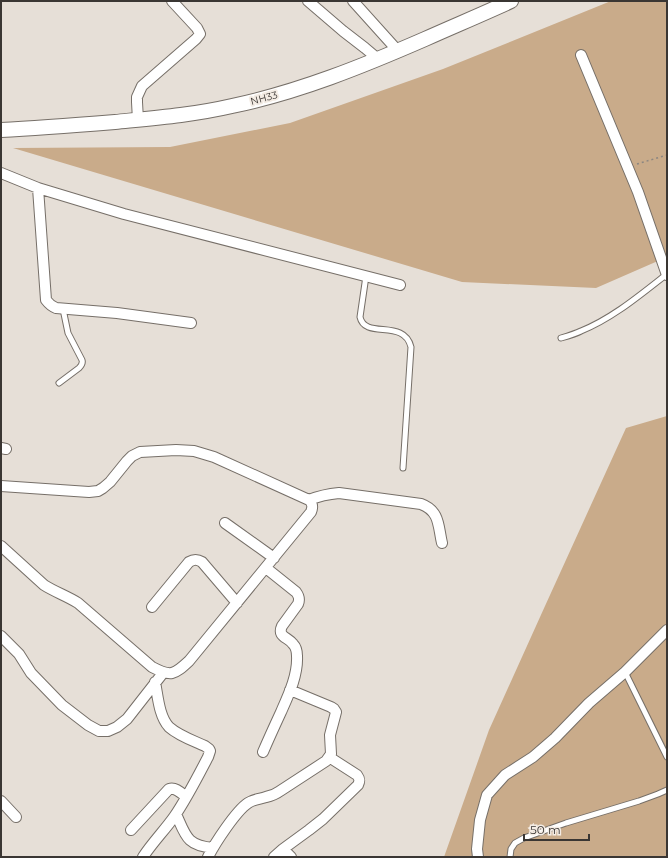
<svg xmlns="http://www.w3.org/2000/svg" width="668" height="858" font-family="Montserrat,sans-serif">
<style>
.green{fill:#c9ab8a}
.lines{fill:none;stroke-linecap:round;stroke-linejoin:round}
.service-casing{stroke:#766f68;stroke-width:7}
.minor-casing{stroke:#766f68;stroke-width:12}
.secondary-casing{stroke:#766f68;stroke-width:16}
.path{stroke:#8c8681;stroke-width:1.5;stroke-dasharray:2 3;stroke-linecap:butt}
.service{stroke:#fff;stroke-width:5}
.minor{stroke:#fff;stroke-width:10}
.secondary{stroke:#fff;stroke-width:14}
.labels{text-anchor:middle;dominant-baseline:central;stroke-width:4;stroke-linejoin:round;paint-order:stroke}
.street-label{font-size:10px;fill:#3a3633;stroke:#f4ece4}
</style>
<rect width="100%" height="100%" fill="#e6dfd7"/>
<path class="green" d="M611,1H667V257L596,288L462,282L13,148L170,147L290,123L443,69Z
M667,416V857H444L489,730L545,606L626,428Z"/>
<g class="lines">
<g class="service-casing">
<path id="service" d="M366,276L360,317C365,340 404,318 411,347L403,468
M561,338C568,336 575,334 581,331C613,318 640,295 667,274
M59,383L79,368C82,365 83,363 82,360L68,333L63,309
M625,672L667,757
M510,857L511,849L515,843L524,838L566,823L639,801L658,794L667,790"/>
</g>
<g class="minor-casing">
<path id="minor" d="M308,1L343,31L365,48L378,59
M353,1L398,51
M581,55L638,192L667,275
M138,120L137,102V97L142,86L196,39L200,34L197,28L172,1
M1,173L38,188L124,214L400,285
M38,188L46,300C49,304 51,306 56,308L117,313L191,323
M1,448L6,449
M1,486L89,492L98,491L103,488L110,482L127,461L132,456L140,452L176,450L194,451L214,457L309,500C313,504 313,507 311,512L189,661C174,675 171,677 152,667L78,603C67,596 55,592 44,585L1,546
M309,500C319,496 328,494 339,493L421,504C440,511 438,526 442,543
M225,523L274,558
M152,607L189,562C194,559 197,559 202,562L237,603
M1,636L19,654L31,673L62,705L88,725L99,731H108L117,727L127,719L163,673
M263,752C269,738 275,725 281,712C289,694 298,675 297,656C297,651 296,647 293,644C288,637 277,637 282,626L298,604C300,599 299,596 296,592L266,568
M1,801L16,817
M176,814C186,836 186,845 213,848
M131,830L169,789C176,787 181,793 186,797
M283,849L291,857
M143,857C152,843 164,831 174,817C187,798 197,778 208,757L210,751L209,749L205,746C194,741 179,736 169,727C159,716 158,697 155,682
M208,857C215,843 236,811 248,803C254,799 260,799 266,797C271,796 276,794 280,791L326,761L331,754L330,735L335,716L336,712L334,709L331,707L290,690
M274,857L283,849L309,830L323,819L358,785C360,781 360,779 357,775L329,757
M478,857L477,849L480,820L487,795L505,775L533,757L555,738L589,703L625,672L667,630"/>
</g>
<g class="secondary-casing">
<path id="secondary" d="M1,130C39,128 77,125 115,122C155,118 193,115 232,106C299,92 363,66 425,39C454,26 483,14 511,1"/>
</g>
<path class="path" d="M637,164L667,155"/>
<use href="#service" class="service"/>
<use href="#minor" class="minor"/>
<use href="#secondary" class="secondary"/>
</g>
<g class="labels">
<g class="street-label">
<text transform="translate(264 98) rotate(-15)">NH33</text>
</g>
</g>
<rect width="668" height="858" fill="none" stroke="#3a3633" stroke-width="4"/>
<path d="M524 834v6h65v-6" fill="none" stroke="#3a3633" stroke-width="2"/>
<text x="530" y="834" font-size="12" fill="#3a3633" stroke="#f4ece4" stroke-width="3" paint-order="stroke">50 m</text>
</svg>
